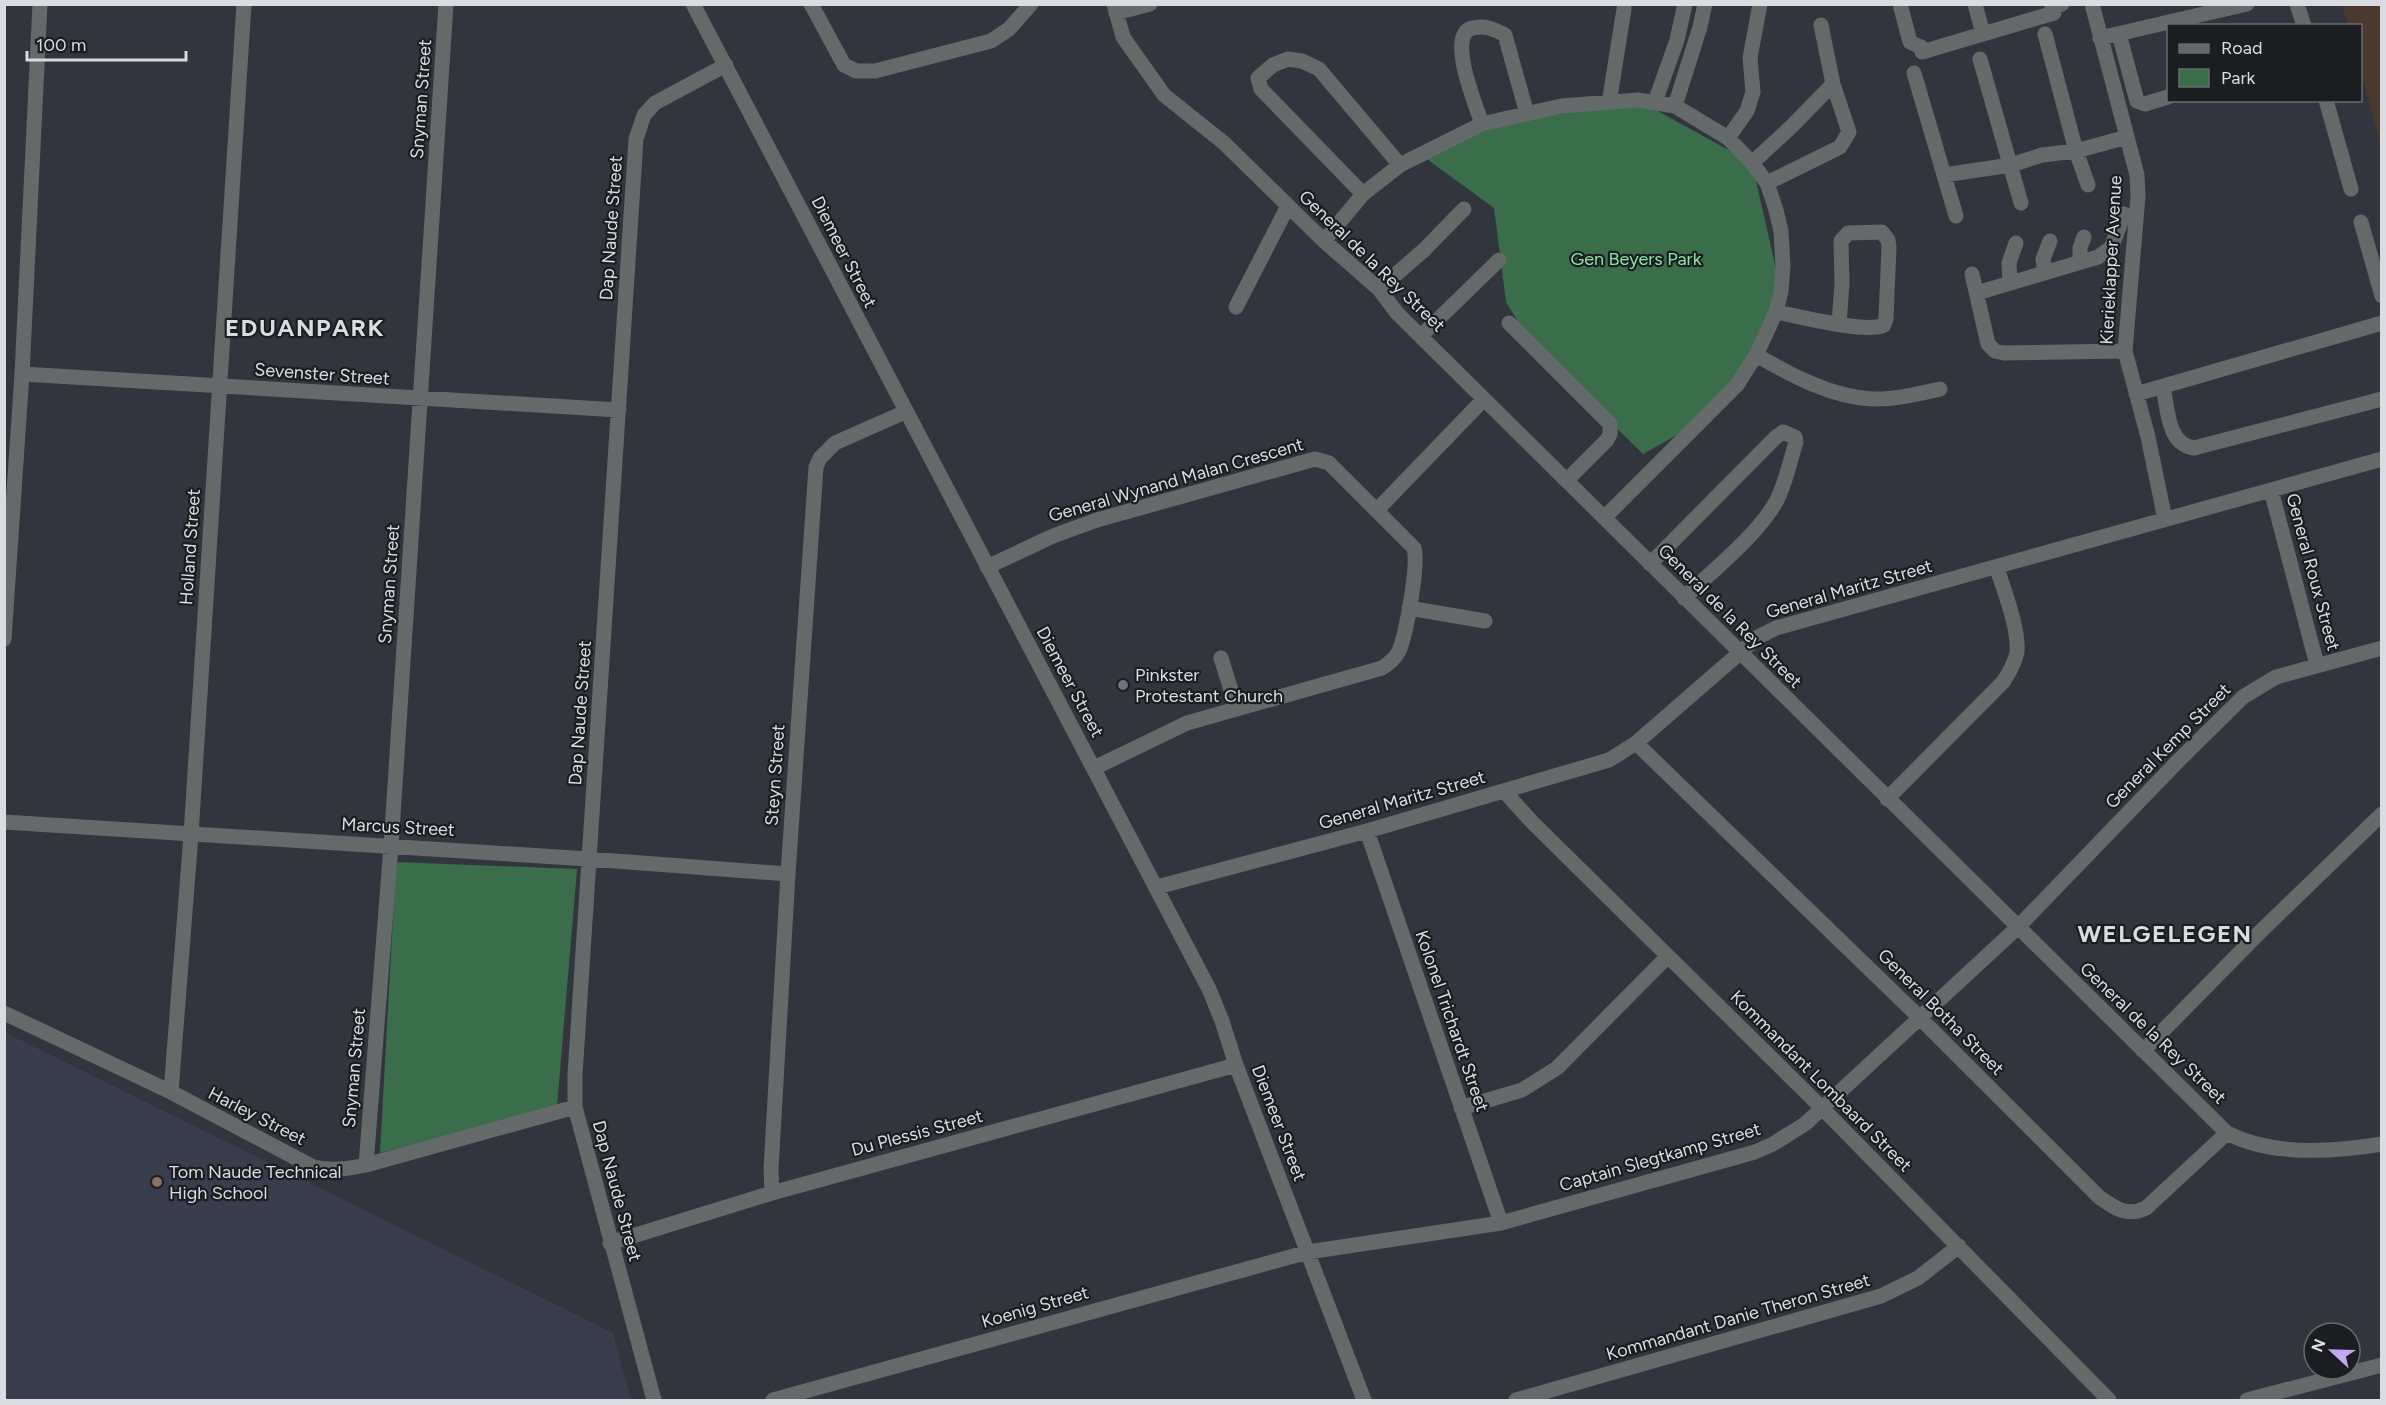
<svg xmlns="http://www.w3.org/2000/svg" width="2386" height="1405" font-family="Figtree,sans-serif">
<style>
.commercial{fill:#493a2d}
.built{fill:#3a3d4c}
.green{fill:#3a6d49}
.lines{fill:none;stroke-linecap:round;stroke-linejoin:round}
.minor{stroke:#646a6a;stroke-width:15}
.worship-dot{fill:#6b7280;stroke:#1c1d21;stroke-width:2}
.education-dot{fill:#8d6e63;stroke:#1c1d21;stroke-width:2}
.labels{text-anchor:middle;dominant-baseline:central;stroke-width:4.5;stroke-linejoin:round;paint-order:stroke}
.street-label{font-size:18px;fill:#dadce2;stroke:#1c1d21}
.park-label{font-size:18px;fill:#8ae3a3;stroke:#1c1d21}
.poi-label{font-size:18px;fill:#dadce2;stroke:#1c1d21;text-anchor:start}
.district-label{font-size:24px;font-weight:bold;letter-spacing:1.5px;fill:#dadce2;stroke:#1c1d21}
</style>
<rect width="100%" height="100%" fill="#33353e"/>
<path class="commercial" d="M2342,5H2381V146L2361,73L2360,26L2348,25Z"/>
<path class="built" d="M4,1032L613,1333L631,1400H5Z"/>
<path class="green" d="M1638,100L1752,163L1781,291L1748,370L1700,422L1643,454L1532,345L1506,302L1494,208L1420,154L1548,109Z
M396,862L577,869L557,1107L380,1153Z"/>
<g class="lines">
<path class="minor" d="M693,4L1209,989L1222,1021L1236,1065L1364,1400
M811,4L844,65L856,71H875L991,41L1009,29L1031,4
M1114,4L1123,37L1164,95L1224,143L1324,241L1379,289L1397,313L1484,399L2227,1133C2271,1156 2334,1152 2382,1144
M1900,4L1910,42L1921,47L1922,52L2054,13L2052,8L2062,4
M1975,4L1983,34
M2092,4L2137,175L2138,196L2125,351L2148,437L2165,519
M2297,4L2304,26
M1116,13L1150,4
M2045,34L2076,151L2088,185
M2119,34L2137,101L2145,104L2168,97
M2100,38L2247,4
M1980,59L2021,203
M1914,73L1956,216
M2326,100L2351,189
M1655,102L1677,40L1685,4
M1609,103L1624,9
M1675,106L1700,27L1705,4
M1482,124C1477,108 1445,33 1473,28C1485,25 1494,29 1505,35L1527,114
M1728,138L1747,111L1753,92L1750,58L1760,4
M1752,163L1792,126L1833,84
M1944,175L2011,165L2042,155L2076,151L2127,137
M1767,183L1840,147L1849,132L1833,84L1821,25
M1363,194L1261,89L1258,78L1273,65L1288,59L1302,61L1319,69L1400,165
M2361,222L2382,296
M1324,241L1363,194L1400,165L1482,124L1561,106L1638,100L1675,106L1728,138L1752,163L1767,183L1776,210L1781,231L1783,266L1781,291L1776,312L1756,355L1737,385L1604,518
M2080,262V248L2084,237
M2045,273L2043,259L2050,241
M1972,274L1988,344L1995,351L2004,353L2125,351
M2010,283L2009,263L2016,243
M1379,289L1424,250L1464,209
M1977,293L2098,257L2111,248L2124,214
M1236,307L1288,206
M1776,312C1797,316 1867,334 1884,325L1886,319L1889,247L1888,240L1882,232L1848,233L1841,241L1842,283L1839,324
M1509,323L1610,424V434L1607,440L1567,480
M1422,335L1499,260
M1756,355C1791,375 1831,397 1872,399C1894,400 1918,394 1940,389
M22,374L619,410
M2163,387C2168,409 2167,444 2194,448L2382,399
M2136,394L2382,323
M2271,490L2317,665
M1377,510L1484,399
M1650,564L1776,437L1783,432L1795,437L1796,442C1790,461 1786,482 1777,500C1758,535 1713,570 1684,598
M987,567L1053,536L1097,520L1315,459L1329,463L1414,548C1419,565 1406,634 1399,651C1395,659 1389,663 1382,668L1187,723L1094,768
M1409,608L1485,621
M4,639L22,374L40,4
M1221,658L1237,709
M1636,743L1919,1017L2099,1197C2116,1209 2127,1217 2146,1208L2227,1133
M1504,791L1531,821L1823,1109L2109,1400
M1887,799L2003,682C2009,673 2015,663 2017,652C2019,628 2004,591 1997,568
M4,822L589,859L788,874
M1367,831L1501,1223
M1157,887L1367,831L1609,760L1636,743L1758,637L1776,628L2382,459
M4,1013L171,1092L313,1167C332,1171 347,1169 366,1165L575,1107
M2143,1051L2260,932L2382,814
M171,1092L191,835L244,4
M1461,1108L1522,1090L1557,1068L1668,956
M366,1165L391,846L446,4
M772,1193L771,1169L788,874L816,467L820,458L835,443L905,412
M610,1243L772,1193L1236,1065
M654,1400L575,1107V1075L636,139L644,115L655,103L726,65
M773,1400L1308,1252L1501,1223L1755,1152L1773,1144L1805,1124L2017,928L2179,760L2243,697L2276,677L2382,648
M1516,1400L1881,1296L1918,1278L1959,1246
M2247,1400L2382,1365"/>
</g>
<circle class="worship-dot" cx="1123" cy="685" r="6"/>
<circle class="education-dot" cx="157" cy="1182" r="6"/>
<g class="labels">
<g class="street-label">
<text transform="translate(421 99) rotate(-86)">Snyman Street</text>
<text transform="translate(611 228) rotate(-86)">Dap Naude Street</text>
<text transform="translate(844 252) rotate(63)">Diemeer Street</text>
<text transform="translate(2111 260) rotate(-87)">Kierieklapper Avenue</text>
<text transform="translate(1372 261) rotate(44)">General de la Rey Street</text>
<text transform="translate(322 374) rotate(4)">Sevenster Street</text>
<text transform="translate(1176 480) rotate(-16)">General Wynand Malan Crescent</text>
<text transform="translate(190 547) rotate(-86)">Holland Street</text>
<text transform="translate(2313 572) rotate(75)">General Roux Street</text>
<text transform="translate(389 584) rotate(-86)">Snyman Street</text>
<text transform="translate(1849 589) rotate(-16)">General Maritz Street</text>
<text transform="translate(1730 616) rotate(45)">General de la Rey Street</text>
<text transform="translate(1070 682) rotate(62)">Diemeer Street</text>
<text transform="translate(580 713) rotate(-86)">Dap Naude Street</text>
<text transform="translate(2168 746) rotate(-45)">General Kemp Street</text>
<text transform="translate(775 775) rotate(-86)">Steyn Street</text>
<text transform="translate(1402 800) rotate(-16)">General Maritz Street</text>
<text transform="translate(398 827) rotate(3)">Marcus Street</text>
<text transform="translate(1941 1012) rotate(45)">General Botha Street</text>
<text transform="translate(1452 1021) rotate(71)">Kolonel Trichardt Street</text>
<text transform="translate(2153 1033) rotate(44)">General de la Rey Street</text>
<text transform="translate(354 1068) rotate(-85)">Snyman Street</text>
<text transform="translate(1821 1081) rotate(45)">Kommandant Lombaard Street</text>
<text transform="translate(257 1116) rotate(27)">Harley Street</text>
<text transform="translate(1279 1123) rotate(69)">Diemeer Street</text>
<text transform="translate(917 1133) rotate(-15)">Du Plessis Street</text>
<text transform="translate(1660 1157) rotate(-16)">Captain Slegtkamp Street</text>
<text transform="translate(617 1191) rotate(75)">Dap Naude Street</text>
<text transform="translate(1035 1307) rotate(-16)">Koenig Street</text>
<text transform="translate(1738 1317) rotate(-16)">Kommandant Danie Theron Street</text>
</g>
<g class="park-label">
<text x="1636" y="259">Gen Beyers Park</text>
</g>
<g class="poi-label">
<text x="1135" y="675">Pinkster<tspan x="1135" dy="21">Protestant Church</tspan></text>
<text x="169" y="1172">Tom Naude Technical<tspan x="169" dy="21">High School</tspan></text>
</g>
<g class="district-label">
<text x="305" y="327">EDUANPARK</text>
<text x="2165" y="933">WELGELEGEN</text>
</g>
</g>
<rect width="2386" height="1405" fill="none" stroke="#dadce2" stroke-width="12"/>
<rect x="2167" y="24" width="195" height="78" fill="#1c1d21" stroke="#68696e" stroke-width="1.5"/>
<rect x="2179" y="44" width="30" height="9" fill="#646a6a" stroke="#68696e" stroke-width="1.5"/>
<text x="2221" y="54" font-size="18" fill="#dadce2">Road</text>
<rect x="2179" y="69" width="30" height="18" fill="#3a6d49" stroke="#68696e" stroke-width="1.5"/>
<text x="2221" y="84" font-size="18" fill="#dadce2">Park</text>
<g transform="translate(2332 1351) rotate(292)"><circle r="28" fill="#1c1d21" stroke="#68696e" stroke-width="1.5"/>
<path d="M0-4.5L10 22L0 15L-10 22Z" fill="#c2a8f2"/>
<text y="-9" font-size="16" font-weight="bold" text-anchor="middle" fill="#dadce2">N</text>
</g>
<path d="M27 51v9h159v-9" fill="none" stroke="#dadce2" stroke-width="3"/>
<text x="36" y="51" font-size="18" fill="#dadce2" stroke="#1c1d21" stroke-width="4.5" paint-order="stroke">100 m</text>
</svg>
